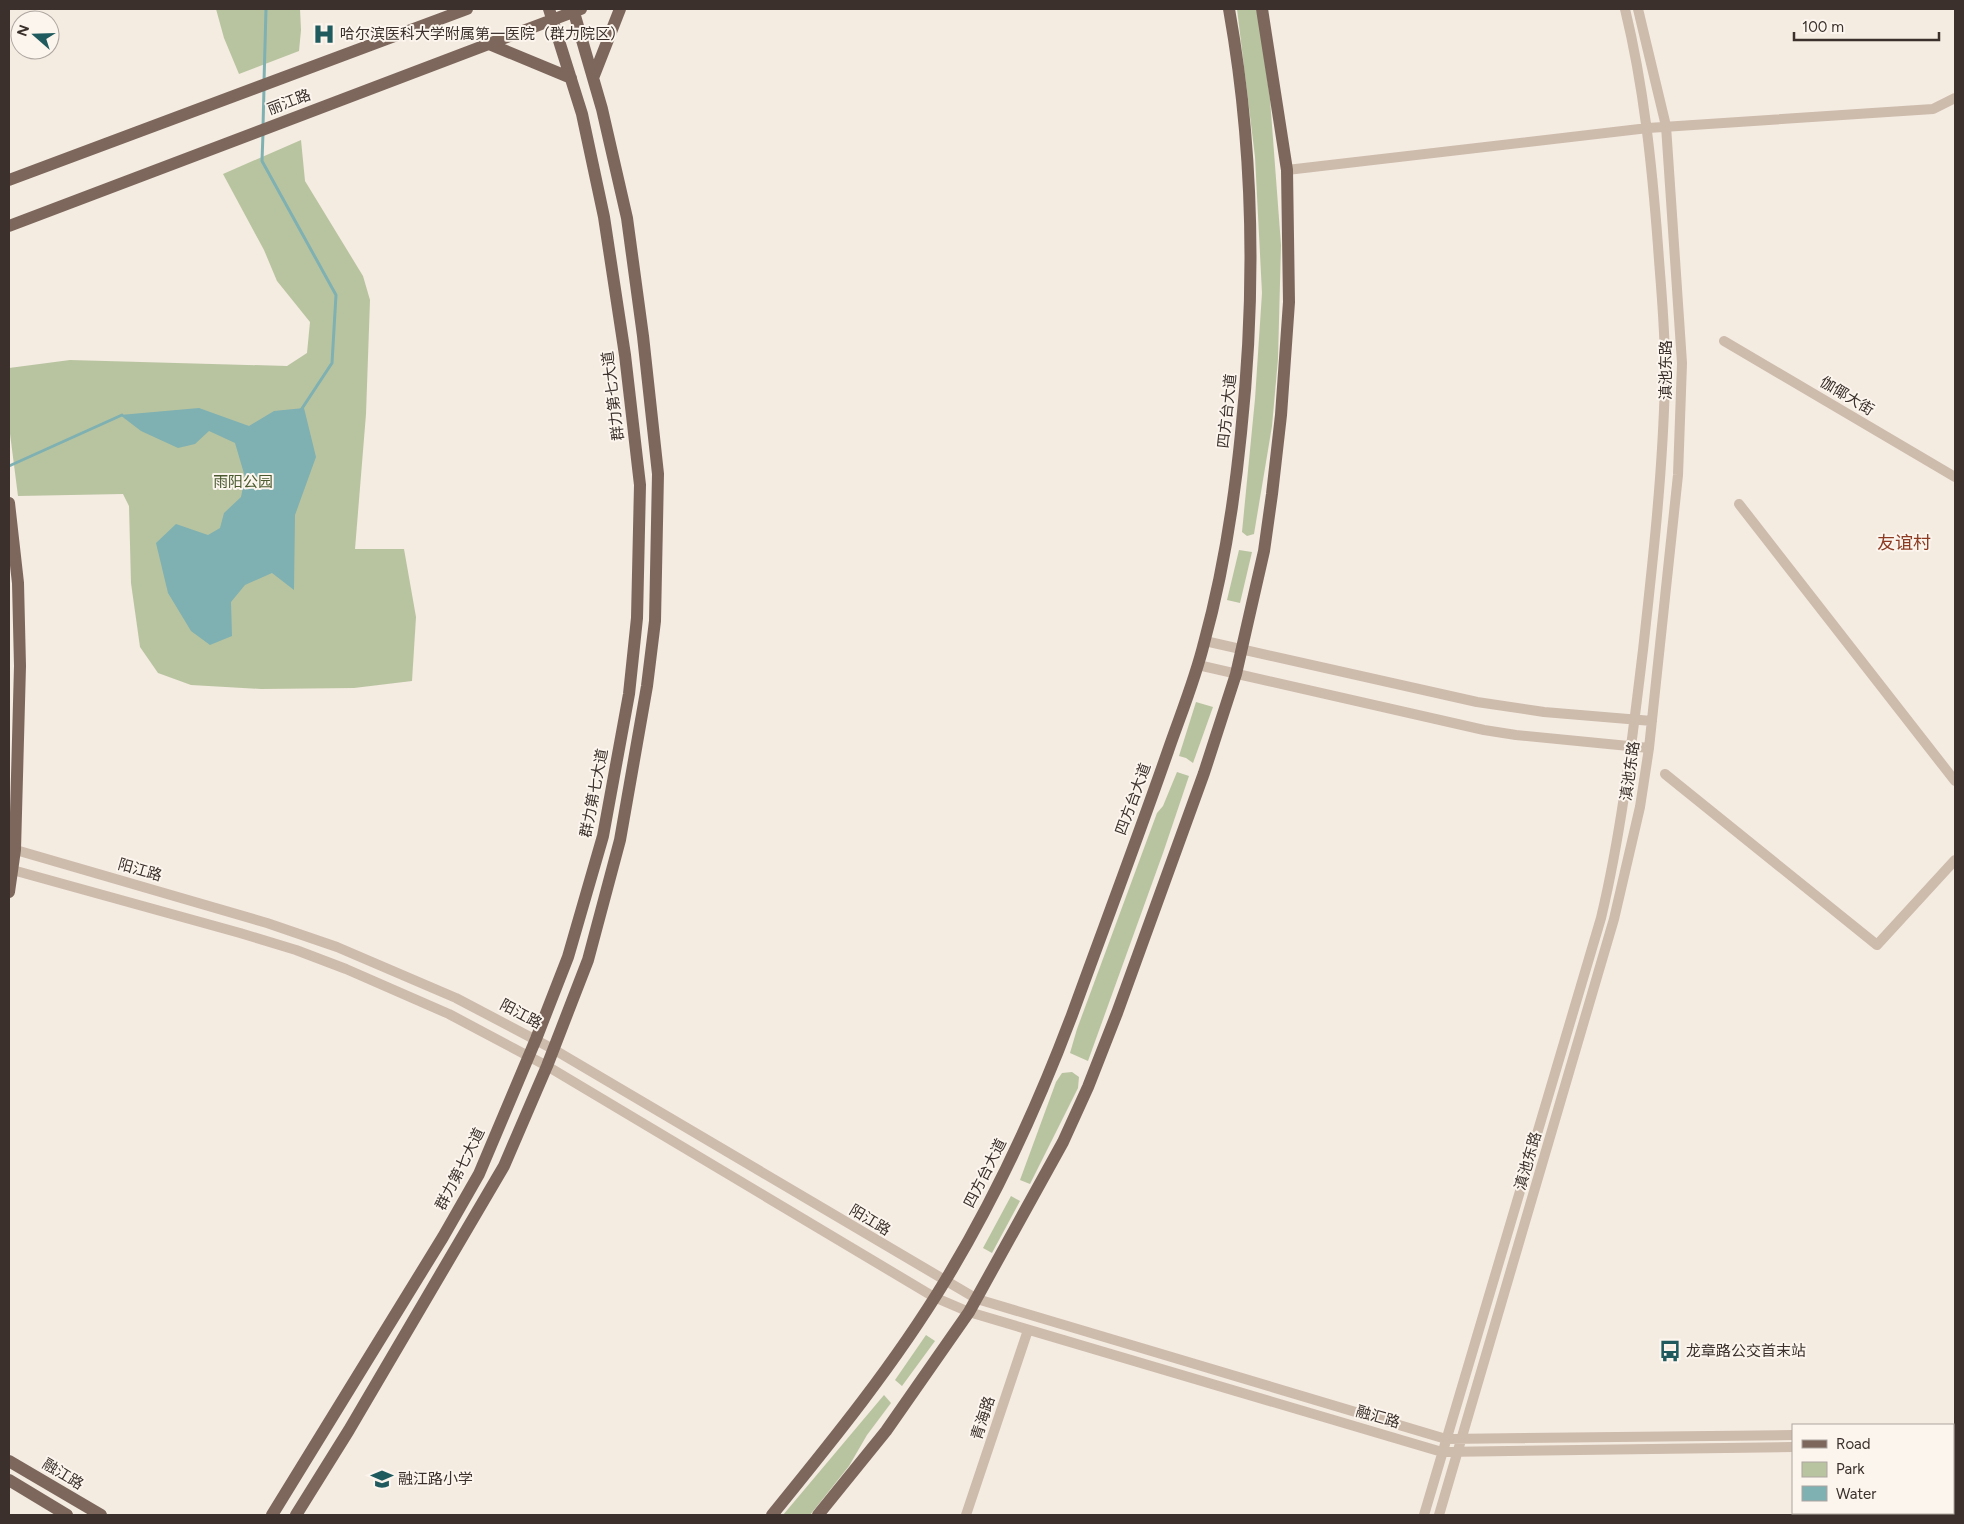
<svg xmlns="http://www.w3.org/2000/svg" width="1964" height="1524" font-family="Figtree,'Noto Sans SC',sans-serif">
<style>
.green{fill:#b8c4a0}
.water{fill:#7fb0b2}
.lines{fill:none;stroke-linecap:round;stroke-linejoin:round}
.stream{stroke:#7fb0b2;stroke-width:3}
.minor{stroke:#cdbbac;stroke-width:10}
.major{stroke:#7d675c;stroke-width:12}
.labels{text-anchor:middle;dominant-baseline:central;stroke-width:4;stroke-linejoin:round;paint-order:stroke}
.poi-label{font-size:15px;fill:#3b302b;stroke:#fbf5ee;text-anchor:start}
.street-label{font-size:15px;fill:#3b302b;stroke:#fbf5ee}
.park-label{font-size:15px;fill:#4a5a2e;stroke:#fbf5ee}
.quarter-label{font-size:18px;fill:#8c3b22;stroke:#fbf5ee}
</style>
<rect width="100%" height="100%" fill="#f4ebe1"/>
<path class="green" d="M216,9H300L301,30L299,51L239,74L224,38Z
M1237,9H1256L1259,21L1270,99L1281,245L1278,359L1272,426L1254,534L1247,536L1242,532L1255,399L1262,293L1255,157Z
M301,140L305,181L363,276L370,300L366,414L355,549H404L416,617L412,681L354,688L261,689L191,685L158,673L140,647L131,583L129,506L123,494L18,496L9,426V368L70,360L287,366L307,353L310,322L277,281L264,250L223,174Z
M1239,550L1252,552L1240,603L1227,600Z
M1196,702L1213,707L1193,763L1186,758L1179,756Z
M1177,772L1189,776L1163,853L1088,1061L1070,1053L1077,1029L1157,813L1163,806Z
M1072,1072L1079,1077L1078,1088L1030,1184L1020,1180L1056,1082L1062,1073Z
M1011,1196L1020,1201L992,1253L983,1248Z
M926,1335L935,1341L902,1386L895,1380Z
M884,1395L891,1403L867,1435L849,1466L810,1515H783Z"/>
<path class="water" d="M199,408L249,426L274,411L304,408L316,457L295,515L294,590L272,573L245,585L231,602L232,636L210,645L191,631L168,593L156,543L176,524L208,535L220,528L224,513L241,497L245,477L235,443L209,431L195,444L178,448L141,431L120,415Z"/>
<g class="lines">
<path class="stream" d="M264,82L266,9
M263,127L264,88
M263,133L262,161L336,295L332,363L301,410
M9,466L122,415"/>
<path class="minor" d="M1287,170L1648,128L1933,109L1955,98
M1724,341L1955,477
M1739,504L1955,781
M1205,641L1477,702L1544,712L1652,721
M1198,665L1484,730L1516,735L1649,748
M1665,774L1877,945L1955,860
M9,848L267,923L337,947L456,998L553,1049L977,1299L1446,1439L1793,1435
M9,869L240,933L296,950L346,969L449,1014L547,1066L934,1297L969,1312L1442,1452L1793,1447
M1953,1433H1955
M1953,1445H1955
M966,1515L1028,1330
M1424,1515L1601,918C1622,830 1632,740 1643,650C1653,560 1663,470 1665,379C1666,335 1661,290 1658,246C1652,166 1644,87 1625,9
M1439,1515L1614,919L1640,807L1649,748L1678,475L1682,363L1666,126L1638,9"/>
<path class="major" d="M489,44L571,78
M593,78L620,9
M9,180L467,9
M9,226L581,9
M9,503L18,583L20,666L15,850L9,892
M9,1461L101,1515
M9,1480L67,1515
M272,1515L443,1237L479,1174L536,1039L568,957L603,836L629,694L637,618L640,485L625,355L604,217L582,114L549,9
M296,1515L349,1430L504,1166L547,1066L588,960L620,840L647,686L655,621L658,474L643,336L627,218L602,109L573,9
M772,1515C833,1440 894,1365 945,1281C996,1197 1037,1108 1072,1015C1104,927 1137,840 1168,751C1180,716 1195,680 1204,643C1223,574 1234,504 1241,433C1256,292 1254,149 1229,9
M818,1515L886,1431L969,1312L1063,1142L1088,1087L1117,1013L1204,773L1236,674L1264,551L1272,494L1281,415L1289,302L1287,170L1262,9"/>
</g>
<defs>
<g id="hospital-bare" transform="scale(1.725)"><path d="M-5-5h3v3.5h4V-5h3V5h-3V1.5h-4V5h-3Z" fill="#1f5a5e" stroke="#fbf5ee" stroke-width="2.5" paint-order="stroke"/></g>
<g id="bus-bare" transform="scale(1.725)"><path d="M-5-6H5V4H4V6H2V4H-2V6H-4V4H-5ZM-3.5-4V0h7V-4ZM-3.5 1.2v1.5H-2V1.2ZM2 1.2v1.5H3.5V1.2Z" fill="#1f5a5e" stroke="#fbf5ee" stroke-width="2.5" paint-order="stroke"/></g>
<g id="school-bare" transform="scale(1.725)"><path d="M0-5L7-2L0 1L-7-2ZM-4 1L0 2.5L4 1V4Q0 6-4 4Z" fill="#1f5a5e" stroke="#fbf5ee" stroke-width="2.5" paint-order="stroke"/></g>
</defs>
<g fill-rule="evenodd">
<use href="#hospital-bare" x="324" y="34"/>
<use href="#bus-bare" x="1670" y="1351"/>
<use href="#school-bare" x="382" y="1479"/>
</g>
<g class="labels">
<g class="poi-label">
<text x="340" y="34">哈尔滨医科大学附属第一医院（群力院区）</text>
<text x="1686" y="1351">龙章路公交首末站</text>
<text x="398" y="1479">融江路小学</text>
</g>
<g class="street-label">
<text transform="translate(289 102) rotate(-21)">丽江路</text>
<text transform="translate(1666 370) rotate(-90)">滇池东路</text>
<text transform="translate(613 396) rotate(-97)">群力第七大道</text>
<text transform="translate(1847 396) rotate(31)">伽倻大街</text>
<text transform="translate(1227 411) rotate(-84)">四方台大道</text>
<text transform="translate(1630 771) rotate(-82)">滇池东路</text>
<text transform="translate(594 793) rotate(-79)">群力第七大道</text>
<text transform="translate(1133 799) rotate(-70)">四方台大道</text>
<text transform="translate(140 870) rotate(16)">阳江路</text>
<text transform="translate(521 1014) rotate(28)">阳江路</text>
<text transform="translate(1528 1161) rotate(-74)">滇池东路</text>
<text transform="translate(460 1169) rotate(-63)">群力第七大道</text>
<text transform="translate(985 1173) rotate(-63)">四方台大道</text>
<text transform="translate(870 1220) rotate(31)">阳江路</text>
<text transform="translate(1378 1417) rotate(16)">融汇路</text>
<text transform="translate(983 1418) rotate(-72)">青海路</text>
<text transform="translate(63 1474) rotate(31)">融江路</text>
</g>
<g class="park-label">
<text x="243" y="482">雨阳公园</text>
</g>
<g class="quarter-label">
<text x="1904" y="543">友谊村</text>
</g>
</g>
<rect width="1964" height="1524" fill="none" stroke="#3b302b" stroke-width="20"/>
<rect x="1792" y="1424" width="162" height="90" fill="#fbf5ee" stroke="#aea6a0"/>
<rect x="1802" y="1440" width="25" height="8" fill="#7d675c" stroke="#aea6a0"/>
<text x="1836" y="1449" font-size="15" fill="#3b302b">Road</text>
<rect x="1802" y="1462" width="25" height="15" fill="#b8c4a0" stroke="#aea6a0"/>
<text x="1836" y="1474" font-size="15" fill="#3b302b">Park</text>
<rect x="1802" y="1486" width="25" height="15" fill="#7fb0b2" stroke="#aea6a0"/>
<text x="1836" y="1499" font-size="15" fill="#3b302b">Water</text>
<g transform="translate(35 35) rotate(290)"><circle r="24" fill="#fbf5ee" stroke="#aea6a0"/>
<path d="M0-4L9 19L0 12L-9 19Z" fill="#1f5a5e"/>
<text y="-8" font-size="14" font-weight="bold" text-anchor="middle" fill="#3b302b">N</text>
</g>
<path d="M1794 32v8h145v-8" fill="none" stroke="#3b302b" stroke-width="2.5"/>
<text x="1802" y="32" font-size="15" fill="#3b302b" stroke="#fbf5ee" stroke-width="4" paint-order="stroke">100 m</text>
</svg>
